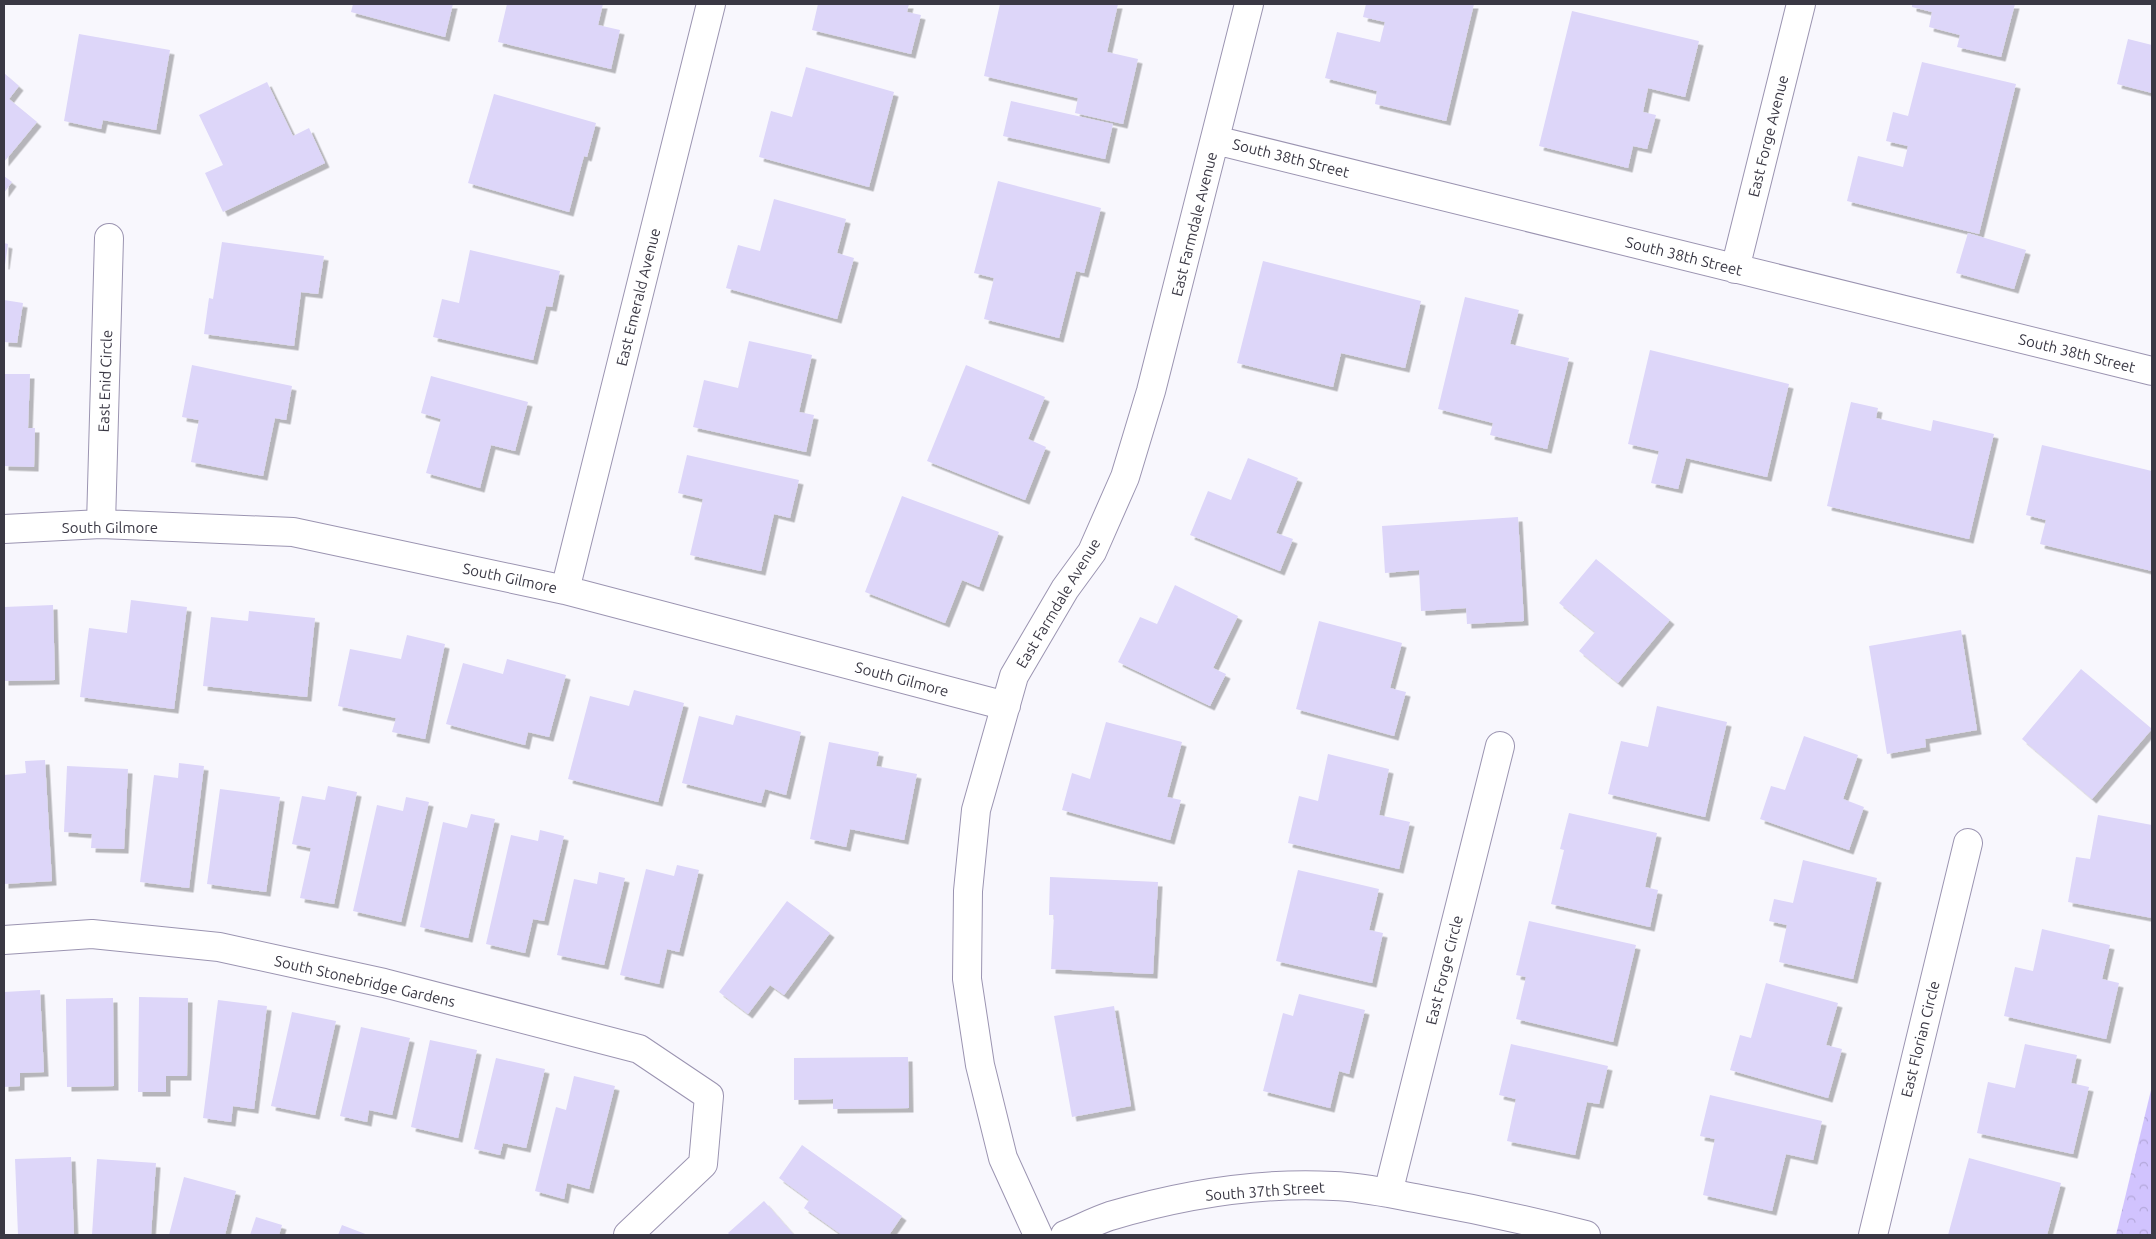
<svg xmlns="http://www.w3.org/2000/svg" width="2156" height="1239" font-family="Ubuntu,sans-serif">
<style>
.park{fill:url(#park-crowns)}
.building{fill:#ddd6f9;filter:url(#shadow)}
.lines{fill:none;stroke-linecap:round;stroke-linejoin:round}
.minor-casing{stroke:#9b94b1;stroke-width:30}
.minor{stroke:#fff;stroke-width:28}
.labels{text-anchor:middle;dominant-baseline:central;stroke-width:5;stroke-linejoin:round;paint-order:stroke}
.street-label{font-size:15px;fill:#3a3844;stroke:#fff}
</style>
<defs>
<pattern id="park-crowns" width="20" height="18" patternUnits="userSpaceOnUse" patternTransform="scale(1.25)"><rect width="20" height="18" fill="#d1c3fe"/><path d="M2 6a3 3 0 1 1 6 0M12 15a3 3 0 1 1 6 0" fill="none" stroke="#b4a8db"/></pattern>
<filter id="shadow"><feDropShadow dx="4.5" dy="4.5" stdDeviation="0" flood-color="#0004"/></filter>
</defs>
<rect width="100%" height="100%" fill="#f8f7fd"/>
<path class="park" d="M2152,1086V1235H2116Z"/>
<path class="building" d="M353,4H453L445,37L351,12Z
M507,4H603L598,25L620,30L611,69L498,42Z
M818,4H909L907,12L921,15L911,54L812,30Z
M1000,4H1118L1107,52L1138,59L1123,124L1075,113L1078,98L984,76Z
M1366,4H1474L1446,121L1375,104L1377,91L1325,78L1337,32L1380,42L1385,22L1363,17Z
M1912,4H2015L2001,57L1957,47L1960,35L1929,27L1932,12L1912,7Z
M1572,11L1699,41L1685,97L1648,88L1643,112L1656,115L1647,149L1633,146L1628,168L1539,146Z
M79,34L170,50L156,130L103,120L101,129L64,121Z
M2128,39L2152,45V93L2117,84Z
M1922,62L2016,84L1979,234L1847,201L1858,156L1903,167L1908,146L1886,141L1893,112L1908,116Z
M806,67L894,92L869,187L759,157L771,111L792,117Z
M4,73L19,86L9,99L37,122L4,162Z
M267,82L293,136L309,128L325,163L223,212L205,173L223,165L199,115Z
M494,94L596,123L587,157L584,156L569,212L468,183Z
M1011,101L1113,124L1105,159L1003,136Z
M4,176L12,182L4,193Z
M998,181L1101,208L1084,273L1076,271L1059,338L984,319L994,278L974,273Z
M774,199L846,219L837,253L854,258L837,319L726,288L738,245L760,251Z
M1968,233L2026,250L2014,289L1956,273Z
M222,242L324,256L318,294L301,292L294,346L204,334L209,298L213,299Z
M4,243L8,244L5,265H4Z
M470,250L560,271L552,307L546,306L533,360L433,337L442,299L459,303Z
M1263,261L1421,301L1405,368L1341,353L1333,387L1237,363Z
M1465,297L1519,310L1510,344L1569,358L1547,449L1490,435L1493,423L1438,409Z
M4,300L23,303L17,343L4,342Z
M749,341L812,355L799,412L814,415L806,452L693,427L704,380L738,388Z
M1650,350L1789,384L1767,477L1686,458L1678,489L1651,483L1659,451L1628,444Z
M192,365L292,386L286,420L275,418L263,476L191,462L199,420L182,417Z
M966,365L1045,397L1028,439L1046,447L1025,500L927,461Z
M4,374H30L28,428H35L34,467L4,466Z
M431,376L528,402L515,451L491,445L480,488L426,473L441,419L421,413Z
M1851,402L1878,408L1876,418L1931,431L1933,420L1994,434L1969,539L1827,506Z
M2042,445L2152,471V571L2040,544L2046,520L2026,515Z
M687,455L799,480L790,518L774,514L761,571L690,555L703,499L678,493Z
M1248,458L1298,478L1276,533L1293,539L1280,571L1190,535L1208,491L1231,500Z
M902,496L999,532L979,587L962,580L945,623L865,592Z
M1518,517L1524,621L1467,624L1466,608L1421,611L1419,570L1385,573L1382,526Z
M1596,559L1670,620L1618,683L1579,651L1595,632L1559,603Z
M1175,585L1238,616L1213,668L1226,674L1210,706L1118,662L1140,617L1157,624Z
M131,600L187,607L174,709L80,697L89,628L127,633Z
M53,605L55,680L4,681V607Z
M249,611L315,618L307,697L203,686L211,617L248,621Z
M1319,621L1402,643L1390,688L1406,692L1394,736L1296,709Z
M1961,630L1977,730L1925,739L1926,747L1887,754L1869,646Z
M407,635L445,644L425,739L392,732L396,718L338,706L350,649L401,659Z
M507,659L566,675L549,737L528,732L525,745L446,724L463,663L503,674Z
M2081,669L2152,729L2092,799L2022,739Z
M634,690L684,703L658,802L568,779L590,696L629,706Z
M1657,706L1727,722L1705,817L1608,794L1621,741L1648,747Z
M736,715L801,732L786,795L765,789L761,803L682,783L699,716L733,725Z
M1106,722L1182,742L1167,797L1181,800L1170,840L1062,810L1072,773L1090,779Z
M1804,736L1858,755L1843,799L1864,807L1849,850L1760,819L1771,786L1785,790Z
M829,742L879,752L876,766L917,774L904,840L850,829L846,847L810,839Z
M1328,754L1389,769L1379,815L1410,822L1399,869L1288,843L1299,796L1318,801Z
M45,760L52,881L4,884V775L26,773L25,761Z
M179,763L204,766L189,888L140,882L154,775L178,778Z
M67,766L128,769L124,849L91,848L92,834L64,832Z
M328,786L357,792L334,904L300,898L311,848L292,844L302,796L325,800Z
M220,789L280,797L266,892L207,884Z
M406,797L429,802L401,922L353,911L377,805L403,811Z
M1569,813L1657,833L1645,887L1658,890L1650,927L1551,904L1564,850L1560,849Z
M471,814L495,819L468,938L420,927L443,822L467,828Z
M2098,815L2152,825V918L2068,902L2076,857L2090,859Z
M540,830L564,836L544,921L533,919L525,953L486,944L511,835L538,841Z
M1803,860L1877,878L1853,979L1779,962L1787,925L1769,921L1774,899L1793,903Z
M677,865L699,870L679,952L667,949L659,984L620,975L646,869L674,876Z
M1298,870L1379,889L1369,930L1383,933L1372,983L1276,961Z
M599,872L625,878L604,965L557,955L574,879L597,884Z
M1050,877L1158,882L1153,974L1051,969L1054,915H1049Z
M787,901L830,933L784,995L770,985L748,1014L719,992Z
M1529,921L1636,945L1613,1042L1516,1019L1526,977L1516,975Z
M2042,929L2110,945L2102,979L2119,983L2106,1039L2004,1016L2015,967L2033,971Z
M1766,983L1838,1003L1826,1045L1842,1049L1828,1098L1730,1070L1740,1035L1751,1038Z
M40,990L44,1072L20,1073V1086L4,1087V992Z
M1299,994L1365,1010L1349,1074L1339,1071L1330,1108L1263,1091L1283,1013L1293,1016Z
M139,997L188,998L187,1076H166V1092H138Z
M113,998L114,1086L67,1087L66,999Z
M218,1000L267,1006L254,1109L233,1106L231,1122L203,1118Z
M1114,1006L1131,1106L1072,1117L1054,1016Z
M292,1012L336,1021L315,1115L271,1106Z
M361,1027L410,1038L392,1115L369,1110L367,1122L340,1116Z
M430,1040L477,1050L458,1138L411,1127Z
M1511,1044L1608,1066L1599,1104L1587,1102L1575,1155L1507,1141L1516,1099L1499,1095Z
M2025,1044L2077,1055L2071,1083L2089,1087L2073,1154L1977,1133L1988,1082L2015,1088Z
M908,1057L909,1108L833,1109V1099L794,1100V1058Z
M496,1058L545,1069L526,1148L503,1143L500,1155L474,1149Z
M574,1076L615,1086L589,1189L567,1183L564,1199L535,1191L556,1107L566,1110Z
M1710,1095L1822,1121L1813,1160L1786,1154L1772,1211L1703,1195L1715,1139L1700,1136Z
M802,1145L902,1216L889,1235H842L804,1208L809,1200L779,1178Z
M71,1157L74,1235H18L15,1159Z
M1969,1158L2061,1183L2047,1235H1948Z
M97,1159L156,1163L151,1235H92Z
M184,1177L236,1191L225,1235H169Z
M764,1201L794,1235H730L728,1233Z
M256,1217L282,1225L279,1235H250Z
M342,1225L368,1235H338Z"/>
<g class="lines">
<g class="minor-casing">
<path id="minor" d="M1215,140L2152,371
M1735,269L1801,4
M101,524L109,238
M4,529L101,524L293,532L565,590L1006,706
M565,590L711,4
M4,940L92,934L219,947L384,983L639,1049L709,1096L703,1164L628,1235
M1388,1193L1500,746
M1038,1235L1003,1158L980,1065L967,979L968,891L976,810L1014,676L1065,589L1092,552L1125,477L1151,391L1249,4
M1065,1235C1080,1229 1095,1221 1110,1216C1181,1195 1260,1182 1334,1186C1363,1187 1392,1194 1420,1199C1476,1209 1531,1221 1586,1235
M1873,1235L1968,843"/>
</g>
<use href="#minor" class="minor"/>
</g>
<g class="labels">
<g class="street-label">
<text transform="translate(1768 136) rotate(-76)">East Forge Avenue</text>
<text transform="translate(1291 158) rotate(14)">South 38th Street</text>
<text transform="translate(1194 224) rotate(-76)">East Farmdale Avenue</text>
<text transform="translate(1684 256) rotate(14)">South 38th Street</text>
<text transform="translate(638 297) rotate(-76)">East Emerald Avenue</text>
<text transform="translate(2077 353) rotate(14)">South 38th Street</text>
<text transform="translate(105 381) rotate(-88)">East Enid Circle</text>
<text x="110" y="527">South Gilmore</text>
<text transform="translate(510 578) rotate(12)">South Gilmore</text>
<text transform="translate(1058 603) rotate(-59)">East Farmdale Avenue</text>
<text transform="translate(902 679) rotate(15)">South Gilmore</text>
<text transform="translate(1444 970) rotate(-76)">East Forge Circle</text>
<text transform="translate(365 981) rotate(13)">South Stonebridge Gardens</text>
<text transform="translate(1920 1039) rotate(-76)">East Florian Circle</text>
<text transform="translate(1265 1191) rotate(-4)">South 37th Street</text>
</g>
</g>
<rect width="2156" height="1239" fill="none" stroke="#3a3844" stroke-width="10"/>
</svg>
